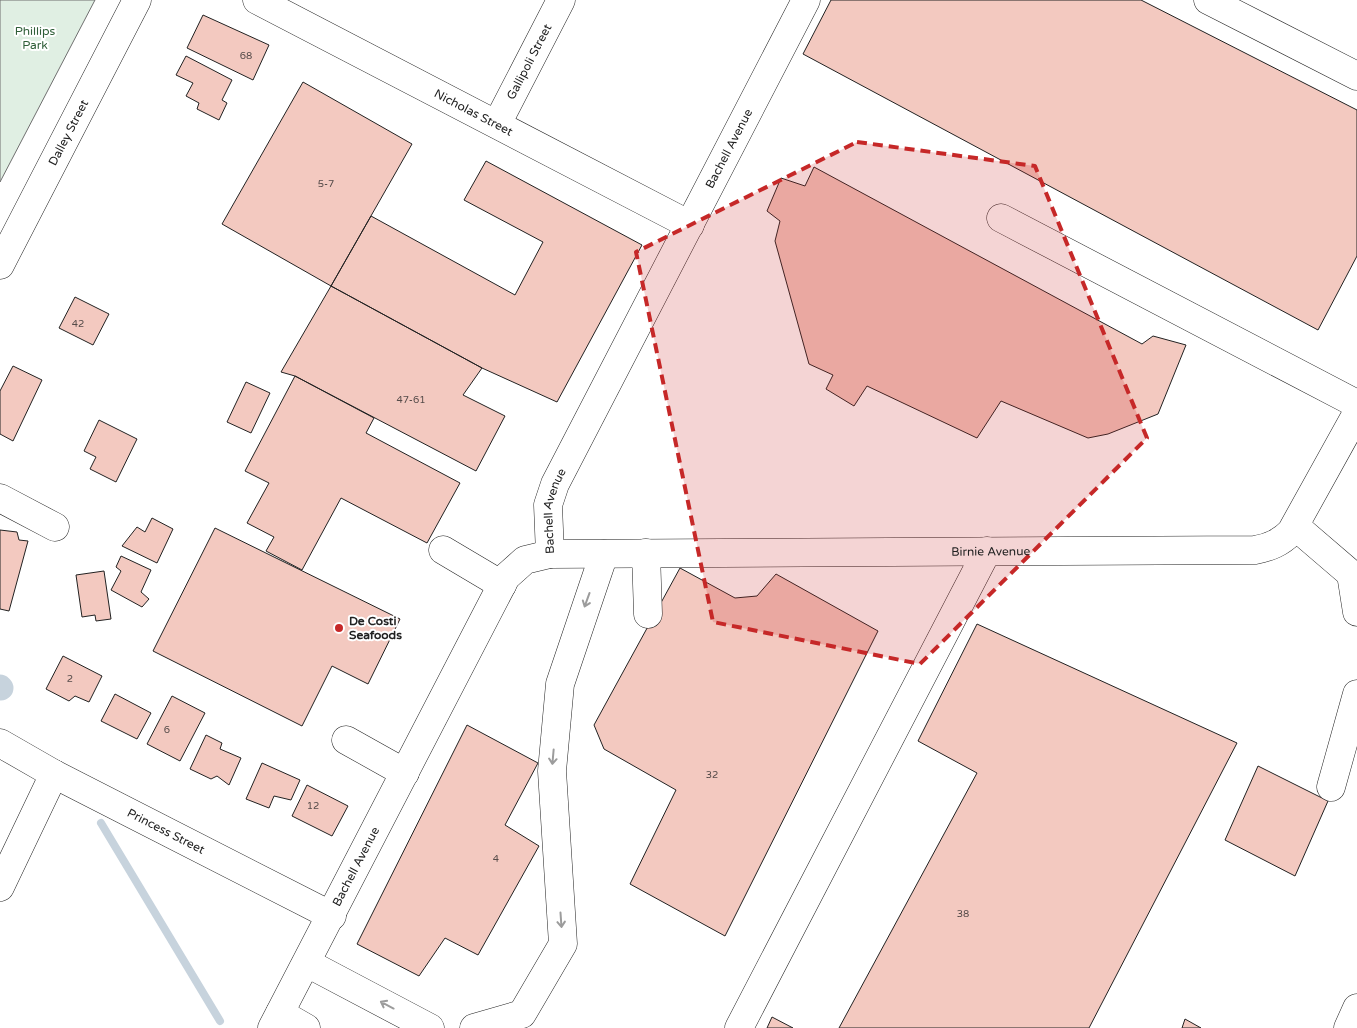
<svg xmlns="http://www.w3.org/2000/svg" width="1357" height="1028" font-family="'Varela Round',sans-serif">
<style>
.green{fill:#e0efe3;stroke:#6f6f6f}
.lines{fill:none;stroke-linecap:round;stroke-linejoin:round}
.stream{stroke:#c7d3dd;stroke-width:8}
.canal{stroke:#c7d3dd;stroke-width:25}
.building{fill:#f3c9c0;stroke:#222}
.minor-casing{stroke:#222;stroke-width:29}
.major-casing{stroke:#222;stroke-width:29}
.minor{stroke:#fff;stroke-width:28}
.major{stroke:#fff;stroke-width:28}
.oneway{stroke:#9c9c9c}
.marked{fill:#c62828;fill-opacity:0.2;stroke:#c62828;stroke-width:4;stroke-dasharray:10 6;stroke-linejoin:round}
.poi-dot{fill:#c62828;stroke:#fff;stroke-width:2}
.labels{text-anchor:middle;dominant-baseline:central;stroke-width:4;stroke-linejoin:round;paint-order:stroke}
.number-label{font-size:10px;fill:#564c4a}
.park-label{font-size:12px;fill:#2f5e38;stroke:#fff}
.street-label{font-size:12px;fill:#222;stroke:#fff}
.poi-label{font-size:12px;font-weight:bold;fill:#222;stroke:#fff;text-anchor:start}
</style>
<rect width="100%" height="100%" fill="#fff"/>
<path class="green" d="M0,0H95L0,182Z"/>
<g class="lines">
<path class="stream" d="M101,823L220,1021"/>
<path class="canal" d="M0,687L1,688"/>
</g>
<path class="building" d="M831,0H1141L1357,110V256L1318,330L803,54Z
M203,15L269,45L253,80L187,48Z
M186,56L232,80L222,100L227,103L219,120L197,109L199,103L186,96L193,83L176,75Z
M303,82L412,144L331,286L222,224Z
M486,161L642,245L557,402L482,368L331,286L371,216L515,295L543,242L464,200Z
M814,167L1142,344L1153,336L1186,345L1158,414L1108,434L1088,438L1001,401L977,438L867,386L854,406L826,389L833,375L809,364L775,241L780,221L767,211L781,178L805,186Z
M331,286L482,368L463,395L505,416L476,471L295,376L281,372Z
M75,297L109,314L93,345L59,328Z
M13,366L42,380L13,441L0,434V391Z
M295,376L374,418L366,433L460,483L427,543L341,498L302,570L266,551L274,537L247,523L269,483L245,471Z
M246,382L270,393L251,433L227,422Z
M99,420L137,439L116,482L90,469L96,457L84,451Z
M152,518L173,529L157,563L122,546L137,527L145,532Z
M215,528L400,619L368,684L332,666L302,726L153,651Z
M0,530L17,532L19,540L28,541L9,611L0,609Z
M121,556L151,570L141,592L149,599L142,607L111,590L121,571L116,567Z
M680,568L735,598L757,596L776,574L878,631L725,936L630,884L676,790L604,749L594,725Z
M104,571L111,619L96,621L95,615L82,617L76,575Z
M977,624L1237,743L1089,1028H839L977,773L918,741Z
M63,656L102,676L89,702L75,696L69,701L46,689Z
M115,694L151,713L137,739L101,721Z
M172,696L205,713L180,761L147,744Z
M467,725L538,763L505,825L539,846L478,955L445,938L419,976L357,944Z
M206,735L222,743L220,749L241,758L229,785L217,776L211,779L190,769Z
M262,763L300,780L291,800L274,796L269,808L246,799Z
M1258,766L1328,801L1295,876L1225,840Z
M307,785L348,806L332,836L292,816Z
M772,1017L793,1028H767Z
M1185,1019L1201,1028H1182Z"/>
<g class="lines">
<g class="minor-casing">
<g id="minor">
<path id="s1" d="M257,0L690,225"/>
<path d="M1208,0L1357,76"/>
<path id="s2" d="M497,124L561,0"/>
<path d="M1001,218L1357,404"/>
<path id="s3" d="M0,265L137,0"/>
<path d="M0,498L55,527"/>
<path d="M1295,526L1351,574L1357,612"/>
<path d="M443,550L502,585"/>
<path d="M646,553L648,614"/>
<path id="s4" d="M550,554L548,505L555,484L806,0"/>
<path d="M346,740L405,773"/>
<path id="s5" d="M0,743L54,774L332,916"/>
<path d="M1331,787L1357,694"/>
<path d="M0,887L54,774"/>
<path d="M307,963L430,1028"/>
<path d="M280,1013L306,1028"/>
<path d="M474,1028L522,1014L563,944L552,771L560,684L604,554"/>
<path d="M739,1028L987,551"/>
<path d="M1348,1028L1357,1008"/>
</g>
</g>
<g class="major-casing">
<g id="major">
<path id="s6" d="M272,1028L506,577L525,560L550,554L1255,550C1270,547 1280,543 1291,532L1357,413"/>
</g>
</g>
<use href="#minor" class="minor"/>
<use href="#major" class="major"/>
</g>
<defs><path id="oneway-shaft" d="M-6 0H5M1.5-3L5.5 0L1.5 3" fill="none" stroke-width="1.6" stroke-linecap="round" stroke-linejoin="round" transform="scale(1.25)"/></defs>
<g class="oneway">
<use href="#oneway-shaft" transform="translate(587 600) rotate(110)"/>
<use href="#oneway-shaft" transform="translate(553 757) rotate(95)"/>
<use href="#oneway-shaft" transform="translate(561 920) rotate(86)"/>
<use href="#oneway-shaft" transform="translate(387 1005) rotate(-152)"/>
</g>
<path class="marked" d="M857,142L1035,166L1147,438L920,664L713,622L636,252Z"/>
<circle class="poi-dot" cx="339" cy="628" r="5"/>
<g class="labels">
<g class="number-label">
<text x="246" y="56">68</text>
<text x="326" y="184">5-7</text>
<text x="78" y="324">42</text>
<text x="411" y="400">47-61</text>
<text x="70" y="679">2</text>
<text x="167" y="730">6</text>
<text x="712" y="775">32</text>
<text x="313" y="806">12</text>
<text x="496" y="859">4</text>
<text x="963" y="914">38</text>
</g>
<g class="park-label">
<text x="35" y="31">Phillips<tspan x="35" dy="14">Park</tspan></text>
</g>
<g class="street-label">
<text stroke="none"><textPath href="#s2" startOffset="70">Gallipoli Street</textPath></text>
<text stroke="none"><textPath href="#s1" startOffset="244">Nicholas Street</textPath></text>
<text stroke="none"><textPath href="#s3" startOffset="149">Dalley Street</textPath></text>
<text stroke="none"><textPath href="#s4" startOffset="449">Bachell Avenue</textPath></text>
<text stroke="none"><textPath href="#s4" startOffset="44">Bachell Avenue</textPath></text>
<text stroke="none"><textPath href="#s6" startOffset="1000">Birnie Avenue</textPath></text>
<text stroke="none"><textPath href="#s5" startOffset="188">Princess Street</textPath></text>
<text stroke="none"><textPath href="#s6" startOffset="182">Bachell Avenue</textPath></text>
</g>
<g class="poi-label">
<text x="349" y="621">De Costi<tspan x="349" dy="14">Seafoods</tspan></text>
</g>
</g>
</svg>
